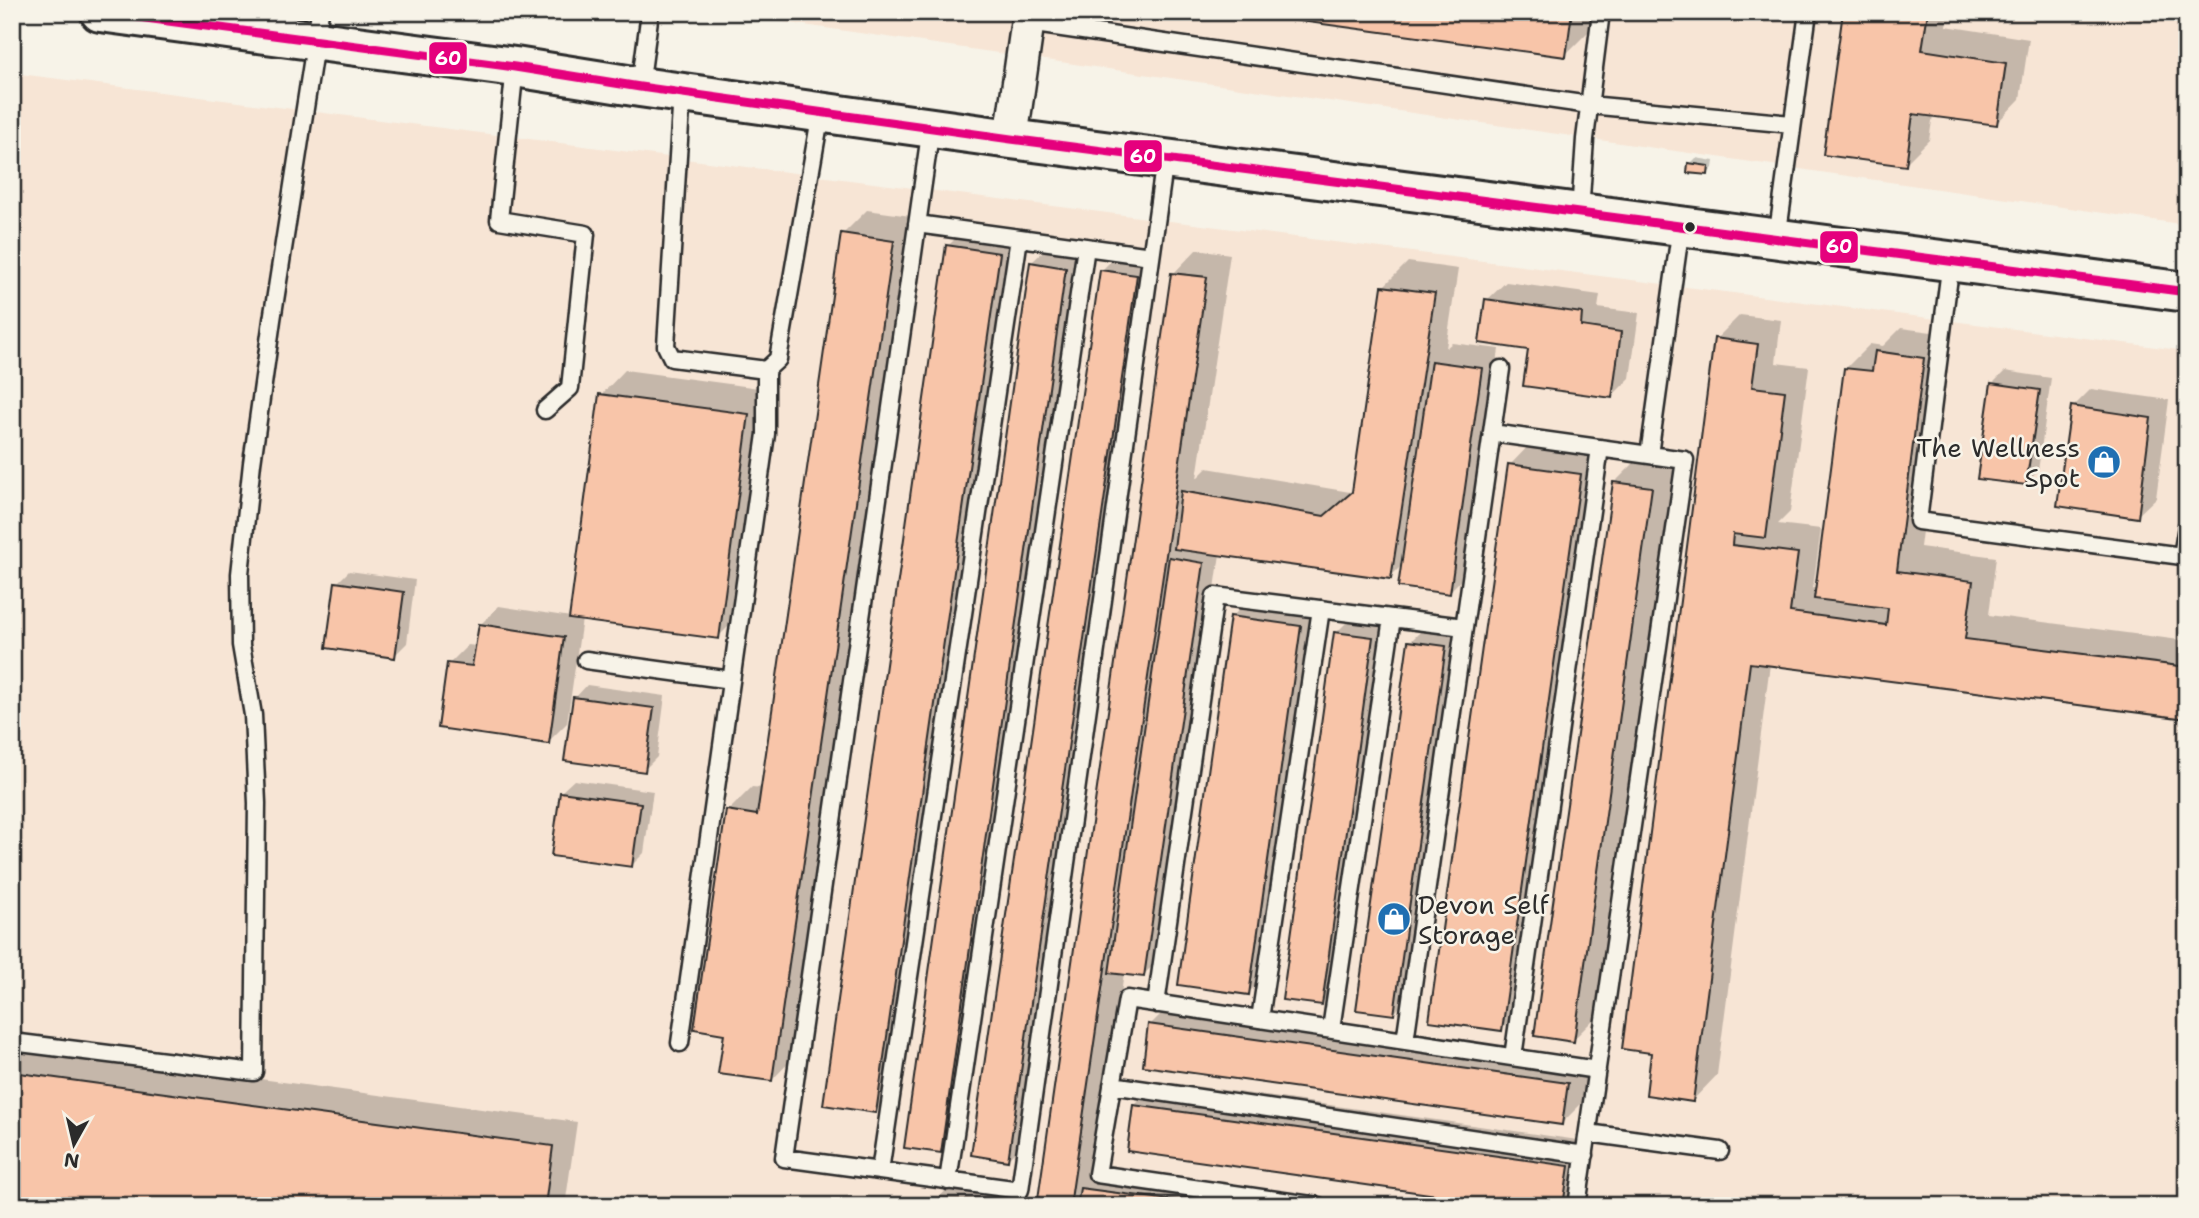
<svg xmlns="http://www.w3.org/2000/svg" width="2199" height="1218" font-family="'Shantell Sans',sans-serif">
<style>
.built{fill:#f7e5d5}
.shadow{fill:#0003}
.building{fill:#f8c5a9;stroke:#2b2b2b;stroke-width:2}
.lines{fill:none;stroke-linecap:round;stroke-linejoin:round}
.lane-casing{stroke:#2b2b2b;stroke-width:21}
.street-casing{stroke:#2b2b2b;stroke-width:37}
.secondary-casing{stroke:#2b2b2b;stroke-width:44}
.lane{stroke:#f7f3e8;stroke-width:16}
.street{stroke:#f7f3e8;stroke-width:32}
.secondary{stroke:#f7f3e8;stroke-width:38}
.bus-1-casing{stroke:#f7f3e8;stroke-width:14}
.bus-1{stroke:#e5007d;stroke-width:9}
.bus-dot{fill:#2b2b2b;stroke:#f7f3e8;stroke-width:2.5}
.labels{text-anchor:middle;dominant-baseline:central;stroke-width:5;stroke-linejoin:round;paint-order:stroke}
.poi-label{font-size:26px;fill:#2b2b2b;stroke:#f7f3e8;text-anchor:end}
.line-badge{stroke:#f7f3e8;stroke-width:2.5}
.badge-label{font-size:19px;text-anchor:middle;font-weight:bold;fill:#fff}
</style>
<rect width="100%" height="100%" fill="#f7f3e8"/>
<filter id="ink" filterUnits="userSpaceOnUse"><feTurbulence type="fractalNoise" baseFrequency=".0143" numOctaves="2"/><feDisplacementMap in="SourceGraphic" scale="14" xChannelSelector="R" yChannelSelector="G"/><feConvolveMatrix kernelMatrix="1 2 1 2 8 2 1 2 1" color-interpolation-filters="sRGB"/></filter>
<g filter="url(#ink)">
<path class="built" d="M714,12H2187V225Z
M12,73L2187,351V1206H12Z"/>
<path class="shadow" d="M1248,12H1592L1589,31L1565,55Z
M1845,12H1948L1946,26L2029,39L2020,99L1996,124L1933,115L1929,140L1905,164Z
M1696,158L1714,161L1713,168L1707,174L1690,164Z
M867,210L918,217L796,1055L772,1080L726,1032L728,811L752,787L763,788L843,234Z
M972,222L1023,229L900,1086L876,1111L948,246Z
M1056,239L1090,244L964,1127L940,1151L1031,263Z
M1126,246L1161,251L1032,1135L1008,1159L1101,271Z
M1197,249L1230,254L1197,478L1207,468L1350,492L1354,489L1384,286L1408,262L1458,269L1446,348L1452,343L1499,349L1468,573L1449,592L1403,564L1390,577L1220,554L1162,957L1143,975L1124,973L1095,1175L1100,1170L1369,1206H931L950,1186L1040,1198L1173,274Z
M1506,282L1600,295L1598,308L1639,313L1630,378L1611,397L1530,349L1487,300Z
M1740,315L1781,320L1776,363L1809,367L1790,512L1778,524L1821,529L1813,588L1817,589L1846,368L1870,344L1883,346L1901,328L1947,334L1920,547L1996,557L1989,615L2187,641V717L1770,664L1717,1075L1693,1100L1716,339Z
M625,370L773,390L742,613L718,637L582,619L567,723L548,742L449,664L468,645L477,646L480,625L499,606L571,617L601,395Z
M2005,371L2051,378L2038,471L2026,484L1992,384Z
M2091,389L2169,400L2156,498L2137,516L2073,407Z
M1534,440L1604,450L1525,1005L1501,1029L1510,465Z
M1639,458L1675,463L1597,1016L1573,1040L1615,482Z
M349,571L415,580L407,643L394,656L337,583Z
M1256,592L1325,602L1273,969L1248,993L1232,617Z
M1355,614L1391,619L1340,985L1321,1003L1336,633Z
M1429,623L1464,628L1412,995L1393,1014L1410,642Z
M587,685L665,696L657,757L644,770L575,698Z
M574,780L653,791L644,853L632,865L561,792Z
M1174,1001L1592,1060L1586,1099L1562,1123L1150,1025Z
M12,1045L577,1122L565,1206H52L12,1200Z
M1159,1081L1592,1142L1586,1186L1566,1206H1527L1135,1105Z"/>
<path class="building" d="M1235,12H1572L1566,57Z
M1843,12H1928L1922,50L2006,63L1997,125L1913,114L1906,166L1823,155Z
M1688,163L1709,166L1708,175L1687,173Z
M841,233L894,241L772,1081L718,1074L724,1034L694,1029L726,810L757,815Z
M946,245L1000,253L876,1113L823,1105Z
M1030,262L1066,268L941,1153L904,1148Z
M1100,270L1137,275L1008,1161L971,1155Z
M1171,273L1207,277L1070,1206H1037Z
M1382,286L1435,293L1391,579L1174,549L1181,491L1324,516L1352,492Z
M1485,299L1582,313L1581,326L1621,332L1612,398L1523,386L1528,350L1479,343Z
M1714,338L1758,344L1752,387L1785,391L1766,538L1733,534L1732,545L1798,553L1790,612L1886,625L1888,608L1814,599L1844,368L1872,371L1875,351L1924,358L1897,571L1973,581L1965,639L2187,667V719L1750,663L1693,1102L1646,1095L1651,1053L1622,1049Z
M1431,361L1482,368L1450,594L1398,587Z
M1991,383L2040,390L2026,485L1977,479Z
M599,394L749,414L719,639L569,619Z
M2071,406L2151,418L2138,518L2057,506Z
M1508,464L1581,474L1502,1031L1429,1021Z
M1613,482L1652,487L1574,1042L1534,1036Z
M1169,557L1204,563L1144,977L1109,973Z
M335,582L404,592L395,658L326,648Z
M1230,616L1301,626L1249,995L1178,985Z
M479,624L564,637L549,744L438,728L447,663L472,666Z
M1334,632L1373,637L1322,1005L1282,1000Z
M1408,641L1446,646L1394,1015L1356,1010Z
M573,697L654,708L645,772L564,761Z
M560,792L641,803L632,867L551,856Z
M1148,1024L1568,1083L1562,1125L1143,1066Z
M12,1072L553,1146L545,1206H39L12,1202Z
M1133,1105L1569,1166L1563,1206H1514L1127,1151Z
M1080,1188L1215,1206H1077Z"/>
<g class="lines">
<g class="lane-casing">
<path id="lane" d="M1028,23L1589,105L1792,124
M515,67L499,220L586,234L570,388L545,410
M640,87L650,12
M682,93L666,346L672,358L766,370L778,359L821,112
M931,127L784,1158L1020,1190L1165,159
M1580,213L1585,139L1601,12
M917,224L1151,256
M1777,239L1808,12
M1951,261L1918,521L2182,556L2187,526
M1492,433L1685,460L1577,1206
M1649,455L1681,226
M586,660L731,680
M1156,1004L1215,596L1464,627
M1260,1019L1321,609
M1331,1029L1392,618
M1405,1041L1501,369
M12,1042L254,1072L257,803L253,715L241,645L240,574L252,463L272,320L320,12
M680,1043L766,434V370
M1513,1057L1600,448
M1112,1085L1585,1155
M1588,1133L1720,1151
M880,1171L1019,238
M948,1181L1086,247
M1318,1206L1097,1174L1127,999L1597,1070"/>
</g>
<g class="street-casing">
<path id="street" d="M1011,139L1029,12"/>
</g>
<g class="secondary-casing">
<path id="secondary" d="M100,12L515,67L640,87L1011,139L2187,292"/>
</g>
<use href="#lane" class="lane"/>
<use href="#street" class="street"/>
<use href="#secondary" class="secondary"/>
<g class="bus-1-casing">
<path id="bus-1" d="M100,12L515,67L640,87L1011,139L2187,292"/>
</g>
<use href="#bus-1" class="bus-1"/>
</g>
</g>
<defs>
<g id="shop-disc" transform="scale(1.75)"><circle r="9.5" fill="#1f6fb2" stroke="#f7f3e8"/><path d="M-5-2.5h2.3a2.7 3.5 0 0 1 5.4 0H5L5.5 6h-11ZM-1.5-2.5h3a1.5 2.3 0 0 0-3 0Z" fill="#fff"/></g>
</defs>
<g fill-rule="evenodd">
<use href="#shop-disc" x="2104" y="462"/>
<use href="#shop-disc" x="1394" y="919"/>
</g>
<circle class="bus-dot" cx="1690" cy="227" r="6"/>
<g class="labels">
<g class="poi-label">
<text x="2080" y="447">The Wellness<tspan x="2080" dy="30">Spot</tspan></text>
<text x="1418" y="904" text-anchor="start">Devon Self<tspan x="1418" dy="30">Storage</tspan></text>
</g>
</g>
<g class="line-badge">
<rect x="428" y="41" width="40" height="34" rx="7" fill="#e5007d"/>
<rect x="1123" y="139" width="40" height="34" rx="7" fill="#e5007d"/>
<rect x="1819" y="230" width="40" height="34" rx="7" fill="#e5007d"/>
</g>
<g class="badge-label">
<text x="448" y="65">60</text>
<text x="1143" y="163">60</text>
<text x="1839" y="253">60</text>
</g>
<rect width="2199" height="1218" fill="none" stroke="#f7f3e8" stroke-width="42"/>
<rect x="21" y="21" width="2157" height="1176" fill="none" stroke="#2b2b2b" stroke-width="2.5" filter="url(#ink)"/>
<g transform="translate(74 1144) rotate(188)" stroke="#f7f3e8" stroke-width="5" paint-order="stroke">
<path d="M0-5L12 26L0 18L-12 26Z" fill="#2b2b2b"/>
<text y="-10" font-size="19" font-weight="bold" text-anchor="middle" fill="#2b2b2b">N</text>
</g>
</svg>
